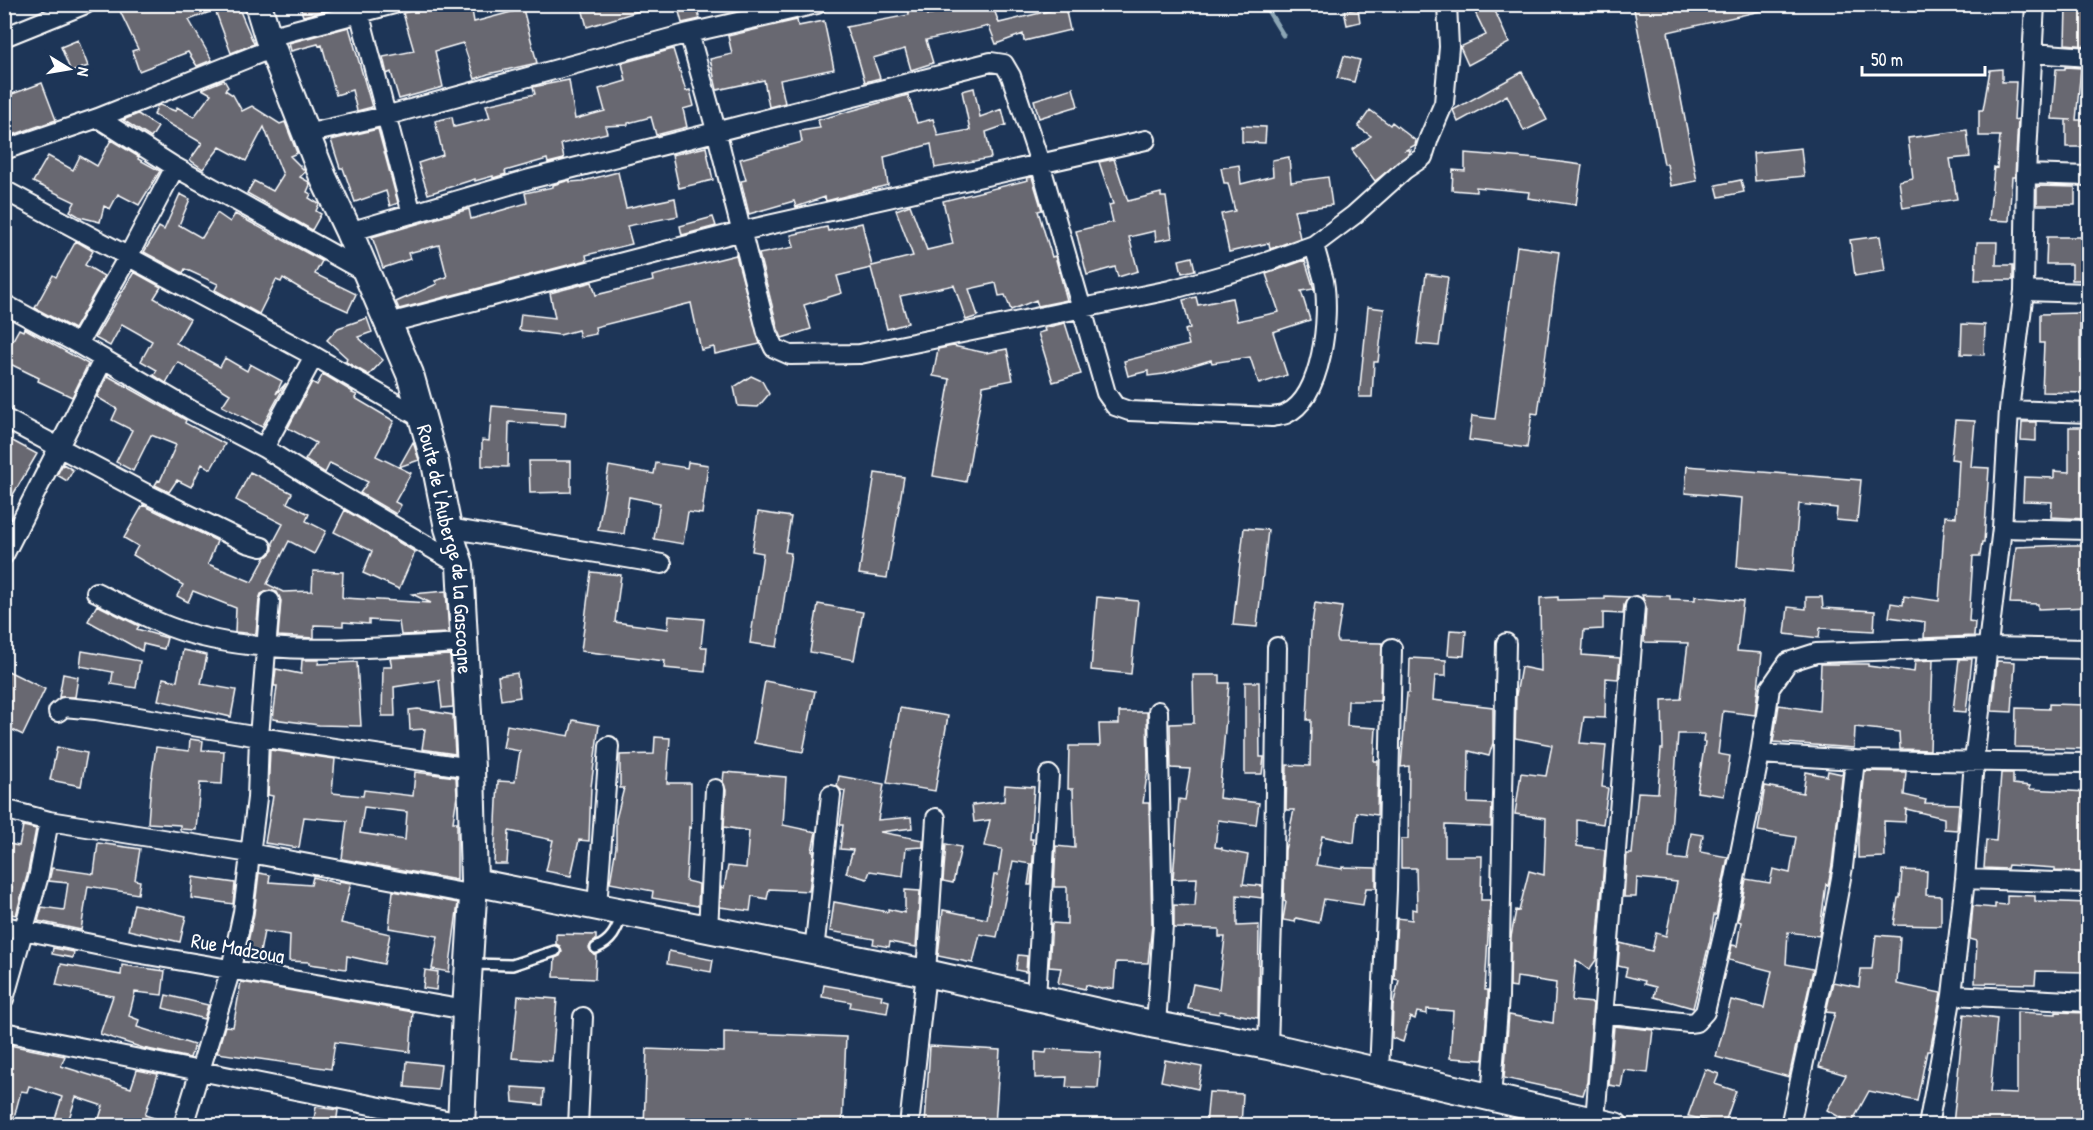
<svg xmlns="http://www.w3.org/2000/svg" width="2093" height="1130" font-family="'Patrick Hand',sans-serif">
<style>
.lines{fill:none;stroke-linecap:round;stroke-linejoin:round}
.stream{stroke:#8ca6b5;stroke-width:5}
.building{fill:#686771;stroke:#fff;stroke-width:1.5;fill-rule:evenodd}
.lane-casing{stroke:#fff;stroke-width:14}
.street-casing{stroke:#fff;stroke-width:22}
.secondary-casing{stroke:#fff;stroke-width:30}
.lane{stroke:#1d3557;stroke-width:9}
.street{stroke:#1d3557;stroke-width:18}
.secondary{stroke:#1d3557;stroke-width:26}
.labels{text-anchor:middle;dominant-baseline:central;stroke-width:5;stroke-linejoin:round;paint-order:stroke}
.street-label{font-size:21px;fill:#fff;stroke:#1d3557}
</style>
<rect width="100%" height="100%" fill="#1d3557"/>
<filter id="ink" filterUnits="userSpaceOnUse"><feTurbulence type="fractalNoise" baseFrequency=".0167" numOctaves="2"/><feDisplacementMap in="SourceGraphic" scale="12" xChannelSelector="R" yChannelSelector="G"/><feConvolveMatrix kernelMatrix="1 2 1 2 8 2 1 2 1" color-interpolation-filters="sRGB"/></filter>
<g filter="url(#ink)">
<g class="lines">
<path class="stream" d="M1264,4L1283,35"/>
</g>
<path class="building" d="M128,4H138L141,10L151,4H237L254,44L231,53L215,10L189,20L212,60L197,66L188,52L139,71L132,51L138,49L119,9Z
M299,4H342L343,6L303,16Z
M441,4H471L474,22L523,9L537,63L488,74L475,79L463,43L435,51L443,87L399,99L391,72L387,74L383,57L414,51L403,13Z
M581,4H652V7L587,27Z
M677,4H695L700,19L682,23Z
M908,4H926L927,15L952,9V4H992L999,23L1065,7L1070,30L1024,41L1023,34L996,44L989,26L926,40L933,63L911,70L905,49L873,58L880,78L865,82L854,44H852L846,27L909,15Z
M1486,4H1492L1509,43L1468,65L1460,47L1486,35L1474,10Z
M1633,4H1765V10L1668,32L1697,181L1671,186L1667,164H1664Z
M2088,6V46L2065,44L2066,7Z
M1358,9L1360,22L1347,25L1344,11Z
M797,20L798,26L824,21L834,69L780,80L785,103L769,107L764,80L717,90L710,59L732,54L728,36Z
M349,27L372,107L357,111L352,90L336,95L322,45L319,46L318,44L291,51L289,43Z
M78,40L88,66L71,72L61,47Z
M673,49L686,91L690,90L694,106L683,109L687,127L656,135L651,117L628,123V125L605,126L607,133L561,144L564,159L548,163L547,159L505,171L506,174L493,178V176L475,181V179L428,194L418,163L443,155L435,121L452,117L454,127L490,118L486,105L535,94L533,87L569,80L575,119L605,111L599,89L626,81L622,63Z
M1344,56L1360,60L1354,82L1337,78Z
M2065,67L2081,68L2076,120H2088V147H2066V120H2071L2052,119L2056,69H2065Z
M2002,69V82H2016L2014,120L2018,119L2015,177H2012L2009,221L1989,220L1994,167L1997,168L2000,136H1979V110H1983L1990,70Z
M1522,72L1547,120L1524,131L1507,95L1458,122L1453,110Z
M224,80L228,87L225,90L233,95L242,111L252,106L280,124L285,122L297,153L290,156L304,170L305,172L300,177L309,182L310,185L307,192L311,194L309,198L319,204L316,211L321,214L312,230L247,193L254,181L273,191L283,175L264,127L246,161L220,147L203,169L190,160L202,143L154,115L157,106L160,105L175,111L177,107L194,117L211,94L202,89Z
M42,83L56,120L4,138V97Z
M974,88L980,117L1002,109L1006,125L986,132L991,158L935,168L931,144L884,157L888,185L826,201L825,197L796,207L794,201L749,214L741,181L746,180L740,159L802,142L800,131L820,128L818,120L908,95L917,123L933,119L938,136L970,130L962,91Z
M1073,88L1078,106L1039,118L1034,100Z
M1370,110L1390,125L1392,122L1416,141L1415,145L1406,150H1411L1407,155L1375,181L1352,150L1371,136L1358,127Z
M138,114L158,127L151,138L123,120Z
M1242,126L1266,127L1265,143L1242,142Z
M378,129L398,203L390,206L386,191L355,202L343,168H340L331,140Z
M1967,130L1970,157L1950,159L1957,199L1903,208L1899,181L1913,178L1908,138Z
M111,140L139,157L138,159L160,171L139,205L118,194L110,209L104,206L100,222L80,217L70,211L75,202L33,182L48,156L73,170L80,156L97,166Z
M706,147L713,180L679,188L672,155Z
M1801,148L1804,176L1755,181L1753,153Z
M1465,153L1538,159L1582,165L1576,205L1528,198L1529,192L1476,187V192L1452,190L1453,170L1465,171Z
M1289,157L1291,182L1328,177L1332,205L1294,210L1300,238L1270,249L1269,243L1229,252L1221,214L1235,211L1228,183H1224L1221,168L1239,165L1241,184L1273,176L1272,160Z
M1114,159L1128,201L1161,193V197H1166L1172,238L1156,241L1155,231L1129,237L1138,271L1118,277L1115,267L1087,275L1076,231L1113,222L1109,205L1113,204L1099,162Z
M618,172L626,208L675,198L678,216L627,226L632,244L586,255L587,260L399,309L396,302L437,284L435,281L447,277L439,245L408,253L410,259L383,268L372,237L469,209L471,219L527,203L525,193L553,187V185L570,180V182L583,181Z
M1032,177L1042,210L1038,211L1052,257L1055,256L1067,300L1038,306L1036,300L1011,310L1005,295L999,296L996,283L969,289L978,316L966,320L954,285L900,296L908,323L887,329L871,268L837,276L842,293L804,305L811,329L782,338L778,329L759,254L794,247L791,235L827,227L828,231L862,223L872,266L913,256L896,210L910,205L927,250L953,244L943,201L1028,180L1027,178Z
M1741,180L1744,192L1719,197L1716,185Z
M2037,186L2075,187V205H2037Z
M180,194L190,199L179,225L202,238L217,213L230,222L235,214L322,261L315,274L356,294L348,311L308,293L283,278L281,282L276,280L259,314L215,290L218,284L185,269L183,273L144,252L159,227L164,230Z
M713,217L716,226L682,235L680,226Z
M1880,236L1885,271L1855,276L1850,240Z
M2047,237H2088V280H2072V264H2046Z
M76,241L93,251L85,265L104,276L74,329L35,308L53,275L56,277Z
M1977,242H1997L1996,265H2013V280H1975Z
M1517,246L1559,252L1538,414L1532,413L1527,448L1469,440L1472,416L1495,419Z
M736,255L760,344L715,354L714,347L701,350L691,303L595,327L596,334L580,337L578,330L560,335L519,330L521,314L555,318L550,293L592,282L596,295L653,281L652,276Z
M1192,257L1195,270L1182,273L1179,260Z
M1305,260L1314,289L1301,291L1310,320L1273,332L1287,375L1259,384L1250,357L1212,363L1211,360L1164,374L1148,376V371L1128,376L1124,361L1189,345L1185,330L1190,328L1183,300L1196,297L1198,305L1232,298L1237,321L1279,312L1266,274Z
M134,272L161,287L154,298L190,319L176,343L220,367L225,358L247,371L250,364L282,381L276,394L286,383L262,427L222,406L230,394L178,362L166,383L154,375L157,370L141,361L152,341L122,324L110,346L95,338Z
M1426,274L1448,277L1439,346L1417,344Z
M1368,307L1384,309L1378,362H1374L1372,397H1359Z
M2080,313V361H2088L2087,393L2042,392L2044,343H2040V314Z
M367,318L372,332L358,337L383,360L369,375L346,362L347,358L327,340L338,328Z
M1065,323L1081,374L1053,382L1038,333L1045,331L1044,328Z
M1962,324L1985,325L1984,355L1961,354Z
M24,328L88,364L72,397L38,381L39,378L4,361V356L19,329L23,331Z
M953,346L986,353L1007,349L1013,380L983,386L966,482L933,476L950,379L933,376L938,349Z
M323,374L353,392L352,393L357,395L355,398L394,421L376,456L411,473L395,502L401,505L396,514L360,493L368,482L330,463L325,473L305,460L316,443L288,428L312,382L317,385Z
M108,376L186,420L185,423L225,444L211,469L202,464L191,487L177,480L169,492L155,485L158,480L160,481L176,445L151,435L133,471L116,462L132,430L112,420L117,409L97,397Z
M751,376L762,381L769,394L758,407L738,406L734,387Z
M492,406L566,412L565,426L509,422L508,467L482,466V440L489,441Z
M1955,420L1975,421L1971,467L1989,468L1984,542H1982L1980,556H1973L1969,621L1975,622L1974,636L1924,638L1925,622L1889,617L1891,603L1903,605L1904,596L1939,601L1945,516L1956,517L1959,460L1951,459Z
M2022,422H2036V441L2021,440Z
M2069,427H2088L2085,519L2051,517L2052,502L2023,501L2024,477L2054,478V471L2069,472Z
M9,439L37,454L4,510V448Z
M413,442L419,460L399,467Z
M529,461H571V492L530,493Z
M688,462L708,465L702,514L688,512L683,544L654,539L660,503L629,497L624,534L598,530L609,466L654,474L656,463L687,468Z
M63,464L73,470L67,481L57,475Z
M1687,466L1861,480L1857,522L1836,520L1837,508L1799,504L1793,572L1737,567L1742,498L1685,493Z
M250,472L292,493L287,503L309,514L306,521L326,531L314,554L289,541L267,584L283,592L312,591L313,571L343,572L342,597L344,598L431,603L412,594L446,591L449,633L401,635L399,622L369,620V624L343,622V626L314,625V638L278,636L281,601L277,592L270,590L261,594L259,600L256,634L235,632L236,608L193,591L188,602L177,596L183,585L133,555L138,546L124,538L143,505L217,541L208,564L252,582L265,558L273,550V543L283,524L236,500Z
M875,473L904,477L887,578L859,574Z
M345,510L415,552L399,589L363,573L372,551L334,532Z
M758,512L791,517L785,552L791,553L777,647L750,643L763,553L752,551Z
M1244,528L1268,530L1257,627L1233,625Z
M2071,545H2088V607L2038,609V604L2010,603L2016,547Z
M591,572L621,575L615,622L668,629L669,616L704,619L701,647H707L705,672L664,668L665,661L581,651Z
M1642,595L1670,596V599L1695,600V596L1743,601L1737,651L1762,653L1755,715L1723,711L1718,754L1730,756L1724,796L1697,792L1705,742H1703L1704,734H1678L1669,858L1687,860L1691,833L1703,835L1700,852L1728,857L1716,915H1714L1710,940L1693,1008L1654,997L1656,987L1644,984L1645,981L1625,976L1627,968L1618,966L1620,943L1652,951L1656,933L1666,936L1677,882L1637,878L1636,897H1624L1627,854H1632L1638,792L1658,793L1661,749H1663L1662,700L1681,699L1688,643L1644,642L1646,607Z
M1605,596L1629,597L1624,605L1623,614L1603,613V629L1584,630L1582,655L1620,658L1618,679L1606,678L1605,718L1584,717L1580,743L1606,745L1602,787L1608,788L1603,824L1577,820V846L1605,850L1596,960L1589,970L1576,960L1572,999L1573,1001L1593,1003L1587,1082L1583,1095L1504,1078L1509,1015L1553,1023L1556,983L1517,977L1516,988L1510,987L1511,937L1516,910L1519,911L1529,871L1544,875L1546,818L1515,814L1521,773L1546,776L1552,745L1515,738L1516,695L1521,667L1541,671L1540,598L1558,597V600L1605,599Z
M1097,597L1138,601L1131,674L1091,670Z
M1806,597H1822L1823,608L1875,611L1874,631L1820,628L1819,638L1785,634L1788,607L1806,609Z
M1315,603L1342,607L1337,638L1338,642L1382,643L1380,701H1348L1347,726L1376,728L1374,761H1378L1377,815L1357,812L1354,843L1322,836L1316,865L1342,869V867L1376,868V888H1366L1363,905L1324,899L1319,923L1296,918L1295,922L1283,920L1286,902L1284,901L1285,850L1294,810H1286L1287,765L1310,766L1311,720H1307L1311,631Z
M818,604L863,612L854,660L810,652Z
M97,605L139,626L137,629L167,638L164,649L143,644L142,651L88,621Z
M1450,630L1466,631L1464,656L1448,655Z
M183,650L207,655L201,684L236,690L231,717L158,700L163,678L177,681Z
M82,651L140,661L136,688L111,684L113,672L80,666Z
M450,655L453,707L442,708L439,680L394,687L395,716H382L383,667H392L390,658Z
M1410,658L1446,660V676H1435L1433,700L1493,707V743L1489,756L1469,751L1468,803L1492,804L1491,827L1445,825V856H1482L1481,900H1490L1485,990H1488V996L1483,1060L1450,1058L1453,1011L1427,1009V1014L1417,1012L1415,1019L1410,1017L1403,1042L1392,1038L1393,1006L1399,980L1394,979L1397,918L1412,920V909L1417,910L1416,868H1401V839H1408L1409,766L1401,767L1407,693H1409Z
M1959,659H1972L1966,712L1953,711Z
M302,660H319L318,664L357,662L361,726L319,725L273,719L277,686H274L276,669L301,674Z
M1933,660L1930,750L1900,749L1899,732L1855,727L1854,748L1773,742L1779,705L1819,711L1821,664H1868V666L1914,672L1915,661Z
M1997,661L2015,662L2012,712L1992,711Z
M4,669L45,689L23,735L4,726Z
M517,673L520,697L501,700L498,676Z
M63,674L78,677L75,697H59Z
M1193,675H1220V683H1229L1219,798L1259,803L1256,825L1218,820L1215,847L1222,848V850L1248,855L1243,884L1262,886V898L1237,895V926L1259,925L1258,1018L1220,1011L1219,1014L1188,1009L1193,984L1219,989L1225,937H1219V929L1174,928V905L1195,906L1197,878L1173,879L1179,799L1185,800L1190,769L1171,768L1170,724L1194,723Z
M765,681L815,691L803,752L754,743Z
M1245,682H1259L1260,757H1264L1262,774H1245Z
M2049,704L2087,705L2086,749L2015,747L2016,708L2049,709Z
M900,708L948,716L935,791L887,783Z
M418,709L453,715L455,754L422,749L425,729L410,730L409,710Z
M1119,712H1147L1148,768L1143,803H1149L1152,925L1148,963L1116,962L1114,988L1101,989L1086,985L1085,989L1058,983L1061,968L1049,967L1052,923L1067,924V887H1054L1056,846L1075,848L1073,789H1068L1069,746H1100L1099,724H1119Z
M573,720L599,725L591,787L589,841L579,840L571,876L546,871L553,840L509,831L507,864H494L498,781L515,782L520,751L503,748L507,725L569,736Z
M655,737L670,738L667,783H691V828L689,827L686,881L699,884L698,906L652,898L653,891L610,883L616,847V819L624,788H620V755L654,754Z
M190,739L203,741L202,750L224,751L222,784L200,783L196,830L180,829V825L148,823L151,781L156,747L189,751Z
M57,747L87,753L81,786L50,780Z
M270,750L335,759L332,793L363,796L364,790L413,796L415,772L456,777L457,796L453,822H457V880L342,859L347,821L304,817L299,848L265,843L273,796L268,795ZM364,807L407,812L405,840L360,833Z
M1843,770L1832,865L1828,885L1826,884L1819,936L1788,932L1786,964L1813,969L1789,1077L1716,1057L1731,1000L1764,1008L1772,971L1729,960L1732,945L1737,946L1741,922L1738,921L1746,879L1770,883L1773,869L1790,873L1796,837L1758,831L1765,786L1803,793L1806,772L1827,776L1828,771L1842,774Z
M1865,771L1906,772L1904,795L1926,800L1925,803L1959,804L1957,830L1944,829V818L1906,809L1905,822L1884,821L1885,857L1858,858V838Z
M724,772L786,777L783,825L816,832L812,851H814L809,891L769,889L767,899L752,896L750,911L720,907L721,887L724,888L728,866L746,868L749,831L724,827L726,790L723,782Z
M2001,773H2013V784L2030,786L2029,789L2088,792L2084,872L2055,871V868L2008,865L2007,869L1984,868L1986,840L1996,841Z
M839,776L884,784L878,820L911,817L912,828L880,832L923,840V847L906,848L903,876L870,871L867,879L846,873L853,850L840,849L843,825H840L845,791L841,790L837,786Z
M1005,785L1034,787L1030,839H1033L1032,844L1034,845L1031,885H1028L1031,864L1013,861L997,937L980,934L973,963L938,956L943,910L987,919L994,875H998L1002,849L984,846L990,820L974,822L972,805L1004,801Z
M23,826L36,829L27,876L16,915L4,913L12,887L4,886V843L19,846Z
M98,843L140,849L135,880L140,881L138,894L88,886L81,930L38,921L42,907L64,910L68,883L49,881L52,868L94,874Z
M946,844L961,847L953,883L943,881Z
M1902,870L1927,871L1926,895L1941,896V926L1894,925L1898,898H1900Z
M259,873L270,875L269,882L311,885L313,877L339,884V881L351,883L341,923L390,934L384,964L347,956L346,969L309,964V962L289,961L290,935L264,931L259,958L245,956L254,914Z
M193,877L235,883L233,904L191,898Z
M905,890L920,891L916,947L890,942L889,947L873,944L874,939L830,931L834,902L888,912V909L905,913Z
M393,891L458,903L449,972L432,969L438,936L389,928Z
M2007,895L2035,896V901L2088,903L2087,972L2036,971L2035,984L1975,983L1977,941L1970,939L1973,906L1995,908V904L2007,905Z
M134,904L186,916L180,942L128,930Z
M556,934L596,935V940L591,944L589,948L592,953L596,955L595,979L554,977L555,958L560,956L562,952L560,946L556,944Z
M1876,935L1900,937L1897,984L1941,993L1930,1051H1927L1917,1101L1869,1091L1851,1124L1827,1110L1846,1075L1819,1067L1835,1013L1826,1012L1833,982L1859,987L1861,969H1872Z
M53,948L74,952L73,958L52,954Z
M669,951L713,960L711,972L667,964Z
M1018,955L1027,956L1026,972L1016,970Z
M61,964L121,975L122,965L165,971L162,995L135,992L129,1016L139,1020L137,1027L194,1045L190,1058L143,1048L100,1034L113,996L56,985Z
M425,970L438,972L436,990L423,988Z
M241,982L413,1012L410,1052L335,1042L331,1069L217,1053L225,1026L233,1027Z
M824,985L882,995L881,999L889,1001L887,1013L850,1007L851,1002L822,997Z
M166,995L208,1005L204,1019L163,1008Z
M518,996L557,999L552,1061L512,1058Z
M2017,1012L2056,1014V1012L2088,1013V1047L2084,1079H2088V1124L1953,1125L1964,1014L1997,1019L1990,1093L2017,1094Z
M1614,1026L1653,1030L1648,1073L1624,1070L1621,1087L1609,1085Z
M724,1032L846,1037L842,1125H644L647,1049L724,1052Z
M4,1044L65,1056L61,1066L131,1088L137,1070L158,1074L145,1115L169,1123V1125H97L103,1106L76,1097L67,1125H53L62,1097L29,1086L27,1092L21,1091L12,1125H4Z
M930,1046L1000,1050L995,1125H925Z
M1047,1049L1101,1052L1098,1088L1066,1087L1067,1077L1035,1078V1052L1046,1053Z
M1165,1060L1202,1067L1198,1089L1161,1081Z
M407,1061L441,1065L438,1090L405,1087Z
M1705,1069L1719,1074L1715,1084L1736,1091L1724,1125L1688,1116Z
M512,1087L544,1089L543,1105L513,1102Z
M1209,1092L1243,1094L1241,1125H1206Z
M316,1107L338,1110L336,1125H313Z"/>
<g class="lines">
<g class="lane-casing">
<path id="lane" d="M596,948C612,941 616,931 622,915
M470,964L512,965L555,951"/>
</g>
<g class="street-casing">
<path id="street" d="M357,4L412,214
M689,33L716,130L767,333L774,348L790,355L860,354L1170,290L1255,266L1314,245L1354,215L1404,170L1423,157L1429,138L1444,103L1449,47L1447,4
M4,37L86,4
M268,37L394,4
M2033,53L2088,57
M98,118L175,167L365,272
M306,134L385,116L689,33L817,4
M4,150L98,118L273,48
M2026,174L2088,176
M4,190L314,356L421,418
M349,232L530,179L991,62L1004,64L1011,76L1040,163L1106,393L1115,406L1129,411L1272,417C1276,416 1282,416 1286,414C1323,397 1330,316 1324,281C1321,269 1317,257 1314,245
M2024,291L2088,293
M4,304L78,344L191,410L264,448L310,477L460,565
M389,323L742,231L1146,140
M78,344L129,255L175,167
M2009,410L2088,413
M4,418L145,493L247,543L262,547
M264,448L314,356
M448,528L662,564
M2002,528L2088,530
M4,555L103,360
M96,592C120,604 144,617 170,627C256,660 373,647 464,643
M58,712L64,707L96,710L259,737L471,768
M1760,754L1855,760L2088,763
M4,809L49,821L250,853L474,895
M1965,879L2088,883
M597,907L609,746
M4,926L130,952L466,1010
M708,930L715,789
M814,951L831,795
M1952,995L2088,1002
M1036,998L1049,775
M4,999L38,879L49,821
M1603,1013L1689,1023L1696,1022L1705,1012L1726,923L1760,754L1770,688L1788,662L1816,653L1987,647L2088,649
M1156,1025L1163,925L1158,711
M4,1032L461,1123
M1268,1046L1274,861L1277,647
M1379,1072L1387,890L1392,648
M1491,1098L1499,997L1506,643
M1595,1121L1635,606
M183,1126L231,969L243,912L257,798L259,737L270,601
M578,1126L583,1017
M909,1126L926,973L936,818
M1790,1126L1824,970L1843,867L1855,760
M1928,1126L1952,995L1965,879L1974,761L2002,528L2009,410L2024,291L2026,174L2035,4"/>
</g>
<g class="secondary-casing">
<g id="secondary">
<path id="s1" d="M258,4L268,37L323,177L349,232L410,374L435,463L448,528L460,565L471,768L474,882L466,1010L461,1126"/>
<path d="M474,882L926,973L1156,1025L1268,1046L1615,1126"/>
</g>
</g>
<use href="#lane" class="lane"/>
<use href="#street" class="street"/>
<use href="#secondary" class="secondary"/>
</g>
</g>
<g class="labels">
<g class="street-label">
<text stroke="none"><textPath href="#s1" startOffset="580">Route de l'Auberge de la Gascogne</textPath></text>
<text transform="translate(238 948) rotate(10)">Rue Madzoua</text>
</g>
</g>
<rect width="2093" height="1130" fill="none" stroke="#1d3557" stroke-width="24"/>
<rect x="12" y="12" width="2069" height="1106" fill="none" stroke="#fff" stroke-width="2" filter="url(#ink)"/>
<g transform="translate(69 69) rotate(101)" stroke="#1d3557" stroke-width="4.5" paint-order="stroke">
<path d="M0-4.5L10 22L0 15L-10 22Z" fill="#ffffff"/>
<text y="-9" font-size="16" font-weight="bold" text-anchor="middle" fill="#ffffff">N</text>
</g>
<path d="M1862 66v9h123v-9" fill="none" stroke="#ffffff" stroke-width="3"/>
<text x="1871" y="66" font-size="18" fill="#ffffff" stroke="#1d3557" stroke-width="4.5" paint-order="stroke">50 m</text>
</svg>
